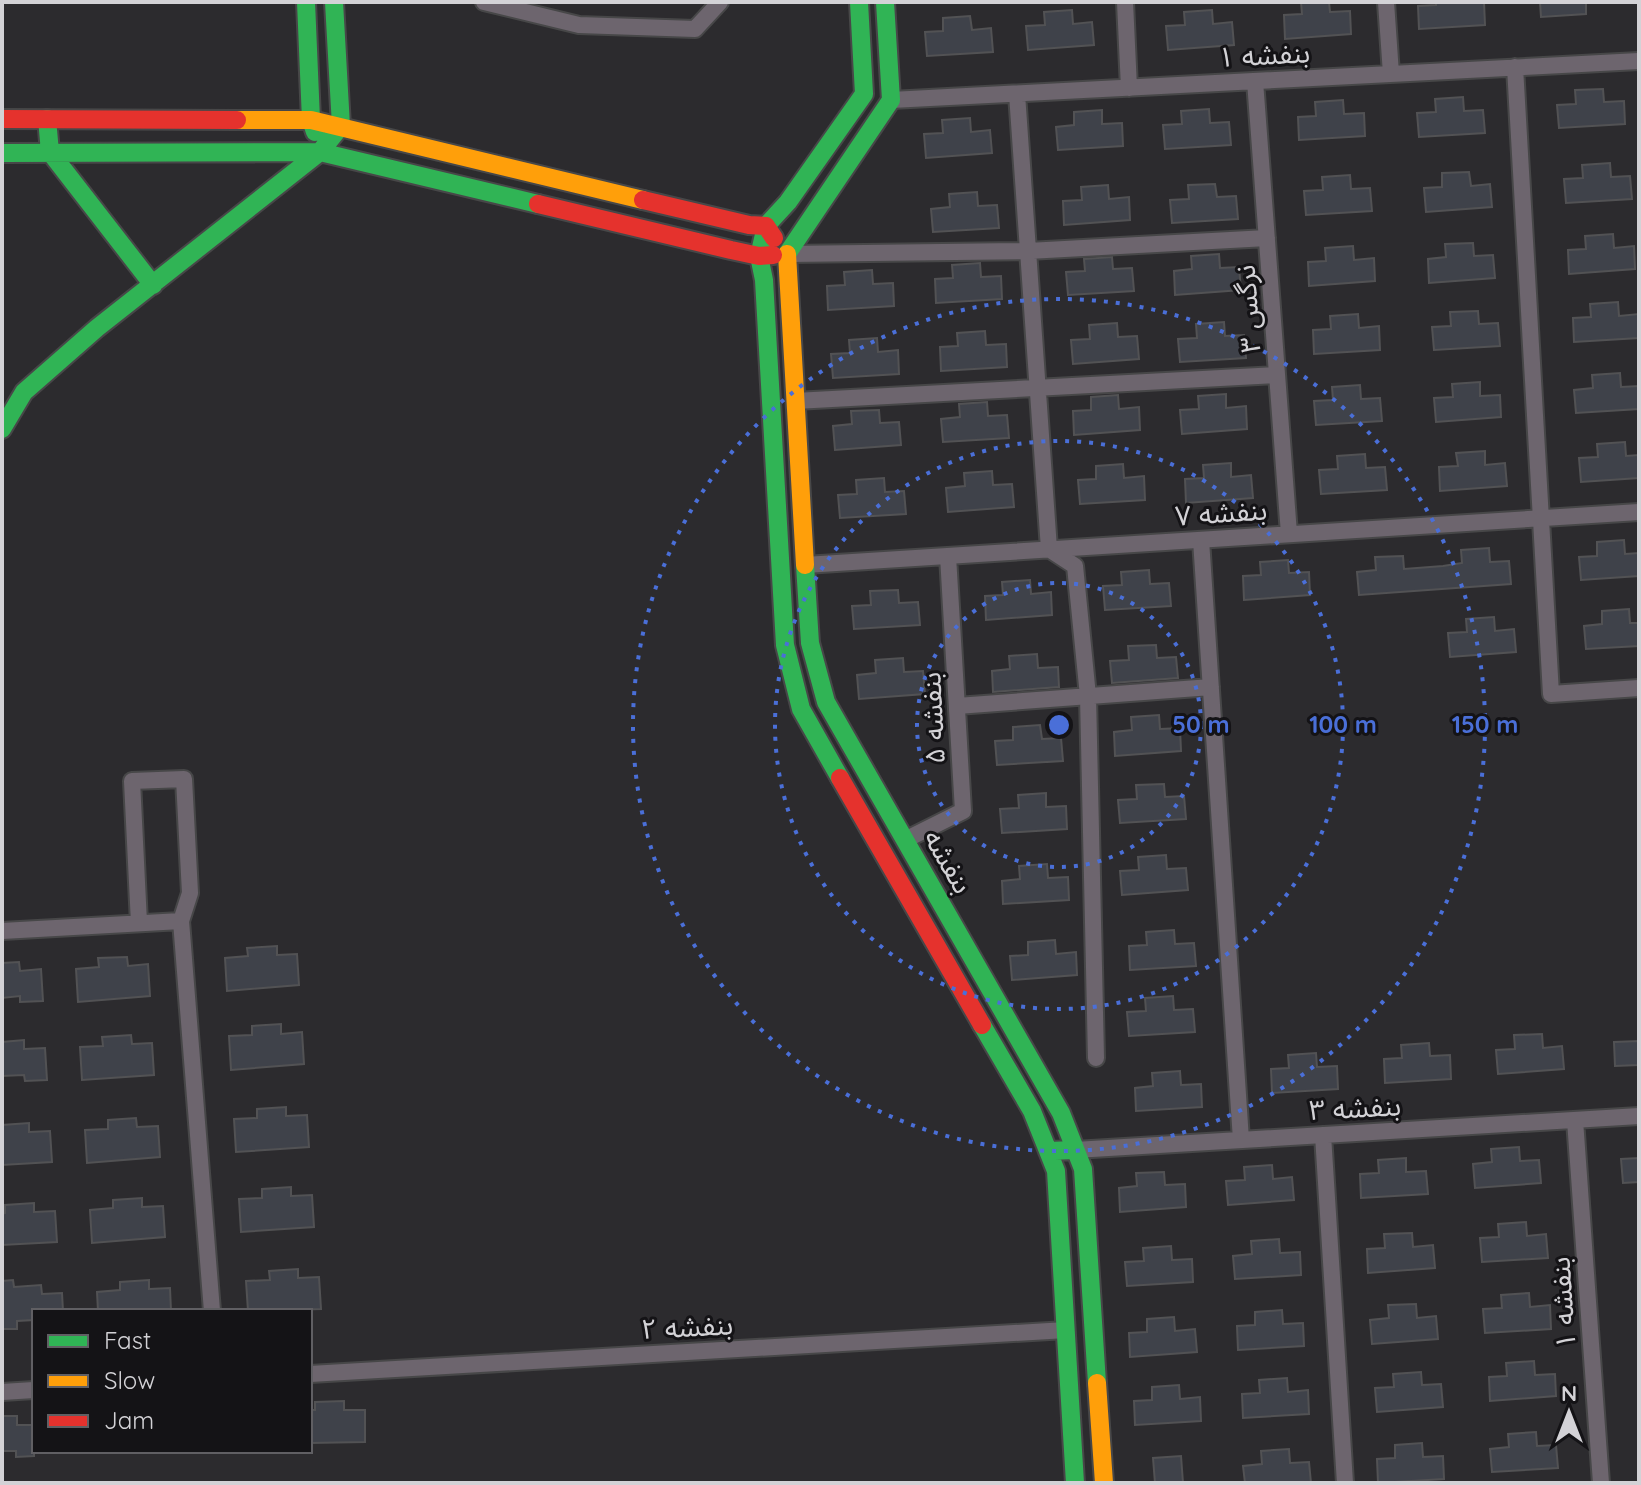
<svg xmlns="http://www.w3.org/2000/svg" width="1641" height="1485" font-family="Quicksand,'Noto Sans Arabic',sans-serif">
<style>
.building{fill:#3f424a;stroke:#525254;stroke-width:2}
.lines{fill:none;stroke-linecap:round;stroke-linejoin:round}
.street-casing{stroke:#474748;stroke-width:20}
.fast-casing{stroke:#474748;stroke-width:22}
.slow-casing{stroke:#474748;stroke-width:22}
.jam-casing{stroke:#474748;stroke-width:22}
.street{stroke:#6d656e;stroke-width:16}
.fast{stroke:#30b455;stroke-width:18}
.slow{stroke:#ff9f0a;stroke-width:18}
.jam{stroke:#e5322d;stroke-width:18}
.ring{fill:none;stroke:#4a6fd8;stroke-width:4;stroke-dasharray:4 8}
.labels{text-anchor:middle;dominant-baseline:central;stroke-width:6;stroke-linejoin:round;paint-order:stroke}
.street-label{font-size:28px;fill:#d3d2d6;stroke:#141316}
.centre{fill:#4a6fd8;stroke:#141316;stroke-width:4}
.ring-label{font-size:24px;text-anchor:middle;font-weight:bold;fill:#4a6fd8;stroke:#141316;stroke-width:6;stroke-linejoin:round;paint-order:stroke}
</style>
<rect width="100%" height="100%" fill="#2c2b2e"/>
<path class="building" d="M1301,2H1329L1330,12L1350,11L1351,34L1285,39L1284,15L1302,14Z
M1436,2H1484L1485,25L1419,29L1418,6L1436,5Z
M1540,2H1586V14L1541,17Z
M1072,10L1073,24L1092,22L1094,45L1028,50L1026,26L1045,25L1044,12Z
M1212,10L1213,24L1232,22L1234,45L1168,50L1166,26L1185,25L1184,12Z
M970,16L972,30L991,28L993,52L927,56L925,32L943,31V18Z
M1603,89L1604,102L1624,101L1625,124L1559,128L1557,105L1576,104L1575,90Z
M1463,97L1464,111L1483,110L1485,133L1419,137L1417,113L1436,112L1435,99Z
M1343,100L1344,114L1364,113L1365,136L1299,140L1298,117L1316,116L1315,102Z
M1209,109L1210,123L1229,122L1231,145L1165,149L1163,125L1182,124L1181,111Z
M1102,110V124L1122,123L1123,146L1058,150L1056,127L1074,125V112Z
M970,118L971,132L990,130L992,153L926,158L924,134L943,133L942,120Z
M1610,163L1611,177L1630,176L1632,199L1566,203L1564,179L1583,178L1582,165Z
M1469,172L1471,186L1490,184L1492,207L1426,212L1424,188L1442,187V173Z
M1350,175L1351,189L1370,188L1372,211L1306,215L1304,191L1323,190L1322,177Z
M1215,184L1217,197L1236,196L1238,219L1172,223L1170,200L1189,199L1188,185Z
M1108,185L1109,199L1129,197L1130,220L1064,225L1063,201L1082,200L1081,187Z
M977,192L978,206L997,205L999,228L933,232L931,209L950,207L949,194Z
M1613,234L1614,248L1634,246L1635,269L1569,274L1568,250L1586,249L1585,236Z
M1473,243L1474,256L1493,255L1495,278L1429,283L1428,259L1446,257L1445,244Z
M1353,246L1354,260L1374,258L1375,281L1309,286L1308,262L1326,261L1325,248Z
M1219,254L1220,268L1239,267L1241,290L1175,295L1174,271L1192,269L1191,256Z
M1112,257L1113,269L1132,268L1134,291L1068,295L1066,272L1085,271L1084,259Z
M980,263L981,277L1001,276L1002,299L936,303L935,279L953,278L952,265Z
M872,270L873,284L893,283L894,306L828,310L827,286L845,285L844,272Z
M1618,302L1619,316L1639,314V338L1574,342L1573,318L1591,317L1590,304Z
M1478,311L1479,324L1498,323L1500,346L1434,350L1432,327L1451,326L1450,312Z
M1358,314L1359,328L1379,326L1380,350L1314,354L1313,330L1331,329L1330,316Z
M1224,322L1225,336L1244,335L1246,358L1180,362L1178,339L1197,338L1196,324Z
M1117,323L1118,337L1137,336L1139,359L1073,364L1071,340L1090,339L1089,325Z
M985,331L986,345L1006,344L1007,367L941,371L940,347L958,346L957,333Z
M877,338L878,352L898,350L899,374L833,378L831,354L850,353L849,340Z
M1620,373L1621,387L1639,386V409L1576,413L1574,390L1593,388L1592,375Z
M1480,382V396L1500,395L1501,417L1436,422L1434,398L1453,397L1452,384Z
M1360,385L1361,399L1380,398L1382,421L1316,425L1314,401L1333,400L1332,387Z
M1226,394V408L1246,406L1247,429L1182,434L1180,410L1199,409L1198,396Z
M1118,395L1119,409L1139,407L1140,430L1074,435L1073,411L1091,410V397Z
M987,402L988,416L1007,415L1009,438L943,442L941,419L960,417L959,404Z
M879,410L880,423L899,422L901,445L835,450L833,426L852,424L851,411Z
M1625,442L1626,456L1639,455V478L1581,482L1579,458L1598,457L1597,444Z
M1485,451V465L1505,463L1507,486L1440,491L1439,467L1458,466L1456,453Z
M1365,454L1366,468L1385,467L1387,490L1321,494L1319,470L1338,469L1337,456Z
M1231,463V477L1251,475L1253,498L1186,503L1185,479L1204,478L1203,465Z
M1123,464L1124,478L1144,476L1145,500L1080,504L1078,480L1096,479V466Z
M992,471L993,485L1012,484L1014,507L948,512L946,488L965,486L964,473Z
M884,478L885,492L904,491L906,514L840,518L838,495L857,494L856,480Z
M1624,540L1625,554L1639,553V576L1581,580L1579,557L1597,556V542Z
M1489,548L1490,562L1509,561L1511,584L1359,595L1357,572L1376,570L1375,557L1403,556L1404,569L1443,566L1462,563L1461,550Z
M1288,560L1289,573L1309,572L1310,595L1244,600L1243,576L1261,575L1260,562Z
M1149,570L1150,584L1169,583L1171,606L1105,610L1103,586L1122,585L1121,572Z
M1030,580L1031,594L1051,592L1052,615L986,620L985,596L1003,595L1002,582Z
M898,590L899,603L918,602L920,625L854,629L852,606L871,605L870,591Z
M1629,609L1630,623H1639V646L1586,649L1584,626L1602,624V611Z
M1494,617L1495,631L1514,629L1516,652L1450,657L1448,633L1467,632L1466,619Z
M1156,645L1157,658L1176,657L1178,678L1112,683L1110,661L1129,660L1128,646Z
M1037,654L1038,668L1058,667L1059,687L993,692L992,671L1010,669L1009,656Z
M903,658L904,672L923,671L925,694L859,699L857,675L876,673L875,660Z
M1159,715L1160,729L1180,728L1181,751L1115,756L1114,732L1132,730L1131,717Z
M1040,725L1042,739L1061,738L1063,761L997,765L995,741L1013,740V727Z
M1164,784L1165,797L1184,796L1186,819L1120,823L1118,800L1137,799L1136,785Z
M1046,793V807L1066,806L1067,829L1002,833L1000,809L1019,808L1018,795Z
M1166,855L1167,869L1186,868L1188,890L1122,895L1120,871L1139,870L1138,857Z
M1047,864L1048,878L1068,877L1069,900L1003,904L1002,881L1020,879L1019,866Z
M1174,930L1175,944L1194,943L1196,966L1130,970L1129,946L1147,945L1146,932Z
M1055,940L1056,954L1076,952L1077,975L1012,980L1010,956L1028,955V942Z
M277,946V955L297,954L299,985L227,991L225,958L248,956L247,948Z
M127,957L128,966L148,964L150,996L78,1002L76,969L99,967L98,958Z
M19,962L20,971L41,969L43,1001L20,1002V996L2,998V963Z
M1173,996L1174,1010L1193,1009L1195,1032L1129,1036L1127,1012L1146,1011L1145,998Z
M281,1024V1034L302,1032L304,1064L231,1070L229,1036L252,1035V1026Z
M1542,1034L1543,1048L1562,1046L1564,1069L1498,1074L1496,1050L1515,1049L1514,1035Z
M131,1035L132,1044L152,1043L154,1075L82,1080L80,1047L103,1046L102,1037Z
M24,1040V1049L45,1048L47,1080L25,1081L24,1075L2,1076V1042Z
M1639,1041V1065L1615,1066L1614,1042Z
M1429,1043L1430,1056L1450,1055L1451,1079L1385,1083L1384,1059L1402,1058L1401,1045Z
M1316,1053L1317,1067L1337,1066L1338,1089L1272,1093L1271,1069L1289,1068L1288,1055Z
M1180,1071L1181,1085L1201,1084L1202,1107L1136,1111L1135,1088L1153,1086L1152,1073Z
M286,1107V1116L307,1115L309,1147L236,1152L234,1119L257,1118V1109Z
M136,1118L137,1127L158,1126L160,1157L87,1163L85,1130L108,1129V1120Z
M29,1123V1132L50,1131L52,1162L2,1165V1125Z
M1519,1147L1520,1161L1539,1160L1541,1183L1475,1188L1473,1164L1492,1162L1491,1149Z
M1406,1158V1172L1426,1171L1428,1194L1361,1198L1360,1174L1379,1173L1378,1160Z
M1639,1158V1182L1623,1183L1621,1159Z
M1272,1165L1273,1179L1292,1177L1294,1200L1228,1205L1226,1181L1245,1180L1244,1167Z
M1164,1172L1165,1185L1185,1184L1186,1207L1120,1212L1119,1188L1137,1186L1136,1173Z
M291,1187V1196L312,1195L314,1227L241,1232L239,1199L262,1198V1189Z
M142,1198V1207L163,1206L165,1237L92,1243L90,1210L113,1208V1200Z
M34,1203V1212L55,1211L57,1242L2,1245V1214L5,1213V1205Z
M1526,1222L1527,1236L1546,1234L1548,1258L1482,1262L1480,1238L1499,1237L1498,1224Z
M1412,1233L1413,1247L1433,1245L1435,1268L1368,1273L1367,1249L1385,1248L1384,1234Z
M1279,1239L1280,1253L1300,1252L1301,1275L1235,1279L1233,1256L1252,1254L1251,1241Z
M1171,1246L1172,1260L1192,1259L1193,1282L1127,1286L1125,1262L1144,1261L1143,1248Z
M298,1269V1278L319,1277L321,1309L248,1311L246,1281L270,1280L269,1271Z
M13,1280L14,1287L41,1285L42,1294L62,1293L63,1311H34V1320L17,1321V1329H2V1281Z
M149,1280V1289L170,1288L171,1311H98L97,1292L120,1290V1282Z
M1529,1293L1530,1307L1550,1305L1551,1329L1485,1333L1483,1309L1502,1308L1501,1295Z
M1416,1304L1417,1318L1436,1316L1438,1339L1372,1344L1370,1320L1389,1318L1388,1305Z
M1282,1310L1283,1324L1303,1323L1304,1346L1238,1350L1237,1326L1255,1325V1312Z
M1174,1317L1175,1331L1195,1329L1197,1352L1130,1357L1129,1333L1147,1332V1319Z
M1534,1361L1535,1375L1555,1374L1556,1396L1490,1401L1489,1377L1507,1376L1506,1363Z
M1421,1372L1422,1385L1441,1384L1443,1407L1377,1412L1375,1388L1394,1387L1393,1374Z
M1287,1378L1288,1392L1308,1390L1309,1414L1243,1418L1242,1394L1260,1393L1259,1380Z
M1179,1385L1180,1399L1200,1397L1201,1421L1135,1425L1134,1401L1152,1400V1387Z
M344,1401V1410H365V1442L310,1443V1410H315V1402Z
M2,1416H17V1425H34V1456L16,1457V1451H2Z
M1536,1432L1537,1446L1556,1445L1558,1468L1492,1472L1490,1449L1509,1447L1508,1434Z
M1422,1443L1423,1457L1443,1456L1444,1479L1378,1483L1377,1459L1395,1458V1445Z
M1289,1449L1290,1463L1309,1462L1311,1483H1245L1243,1466L1262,1464L1261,1451Z
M1181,1456L1183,1483H1155L1153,1458Z"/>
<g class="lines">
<g class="street-casing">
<path id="street" d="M484,2L579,25L695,29L720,2
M1125,2L1129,88
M1386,2L1391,74
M1515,67L1551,694L1639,688
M1255,81L1289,534
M1017,94L1049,549L1075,566L1088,696L1096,1058
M891,100L1639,61
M787,254L1028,251L1267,238
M795,401L1277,375
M1201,540L1241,1140
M805,565L1639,512
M957,706L1211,687
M905,840L963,811L948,556
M139,923L132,781L184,779L190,893L181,921
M2,931L181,921L212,1311
M1575,1120L1601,1483
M1323,1135L1345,1483
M1075,1150L1639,1116
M310,1374L1066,1330
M2,1392L34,1390"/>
</g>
<g class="fast-casing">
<path id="fast" d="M306,2L311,120L315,132
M47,119L50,152L153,285
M2,153L320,152L538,204
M787,254L891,100L885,2
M2,429L24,392L97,328L320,152L341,126L334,2
M805,565L810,643L826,702L1061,1113L1083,1169L1097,1383
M840,778L801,709L785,645L764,280L759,256L766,226L788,202L864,94L859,2
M982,1025L1032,1111L1056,1171L1075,1483
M1048,1151L1075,1150"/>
</g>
<g class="slow-casing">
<path id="slow" d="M237,120H311L643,200
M787,254L805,565
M1097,1383L1104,1483"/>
</g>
<g class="jam-casing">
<path id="jam" d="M2,119L237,120
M643,200L749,225L766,226L774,238
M538,204L731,250L759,256L773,255
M840,778L982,1025"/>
</g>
<use href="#street" class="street"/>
<use href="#fast" class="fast"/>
<use href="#slow" class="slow"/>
<use href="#jam" class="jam"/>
</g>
<g class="ring">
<circle cx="1059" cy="725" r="142"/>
<circle cx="1059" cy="725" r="284"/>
<circle cx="1059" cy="725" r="426"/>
</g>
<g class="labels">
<g class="street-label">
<text transform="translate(1264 54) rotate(-3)">بنفشه ۱</text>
<text transform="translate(1247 309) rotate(-94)">نرگس ۳</text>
<text transform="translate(1221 512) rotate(-4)">بنفشه ۷</text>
<text transform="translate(932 718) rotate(-93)">بنفشه ۵</text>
<text transform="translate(949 861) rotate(60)">بنفشه</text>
<text transform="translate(1355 1107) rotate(-3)">بنفشه ۳</text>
<text transform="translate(1562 1303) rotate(-94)">بنفشه ۱</text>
<text transform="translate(687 1326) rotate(-3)">بنفشه ۲</text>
</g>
</g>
<circle cx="1059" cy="725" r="12" class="centre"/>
<g class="ring-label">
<text x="1201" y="733">50 m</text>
<text x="1343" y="733">100 m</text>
<text x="1485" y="733">150 m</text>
</g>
<rect width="1641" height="1485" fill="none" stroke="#d3d2d6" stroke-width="8"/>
<rect x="32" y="1309" width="280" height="144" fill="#141316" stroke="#605f63" stroke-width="2"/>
<rect x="48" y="1335" width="40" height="12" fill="#30b455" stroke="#605f63" stroke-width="2"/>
<text x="104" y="1349" font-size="24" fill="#d3d2d6">Fast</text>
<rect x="48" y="1375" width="40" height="12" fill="#ff9f0a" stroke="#605f63" stroke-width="2"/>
<text x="104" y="1389" font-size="24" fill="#d3d2d6">Slow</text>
<rect x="48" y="1415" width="40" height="12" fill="#e5322d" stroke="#605f63" stroke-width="2"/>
<text x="104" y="1429" font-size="24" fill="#d3d2d6">Jam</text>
<g transform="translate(1569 1413)" stroke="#141316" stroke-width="6" paint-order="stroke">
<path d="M0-6L14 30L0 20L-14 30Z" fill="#d3d2d6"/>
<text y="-12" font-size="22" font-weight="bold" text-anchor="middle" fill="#d3d2d6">N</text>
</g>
</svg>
